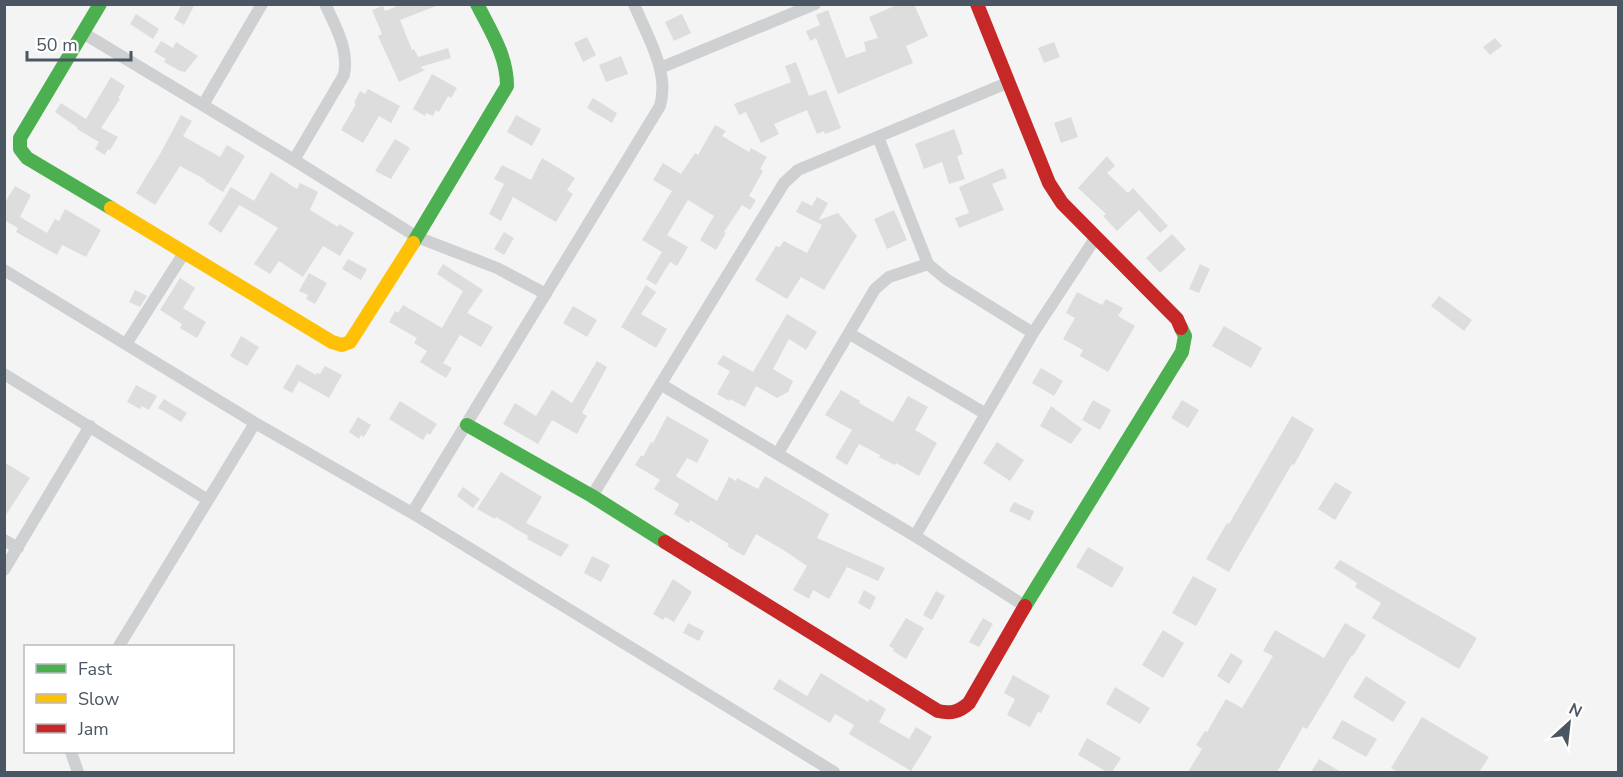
<svg xmlns="http://www.w3.org/2000/svg" width="1623" height="777" font-family="'Nunito Sans',sans-serif">
<style>
.building{fill:#ddddde}
.lines{fill:none;stroke-linecap:round;stroke-linejoin:round}
.street{stroke:#ced0d2;stroke-width:12}
.fast{stroke:#4caf50;stroke-width:14}
.slow{stroke:#ffc107;stroke-width:14}
.jam{stroke:#c62828;stroke-width:14}
</style>
<rect width="100%" height="100%" fill="#f4f4f4"/>
<path class="building" d="M182,4H195L184,25L174,19Z
M402,4H441L400,20L412,50L414,49L418,57L448,48L451,58L420,67L425,70L399,82L378,36L382,34L372,10L383,6L385,11Z
M899,4H914L928,36L906,46L913,63L838,94L816,38L810,41L806,31L820,25L816,15L828,10L846,58L866,51L864,42L878,38L869,17Z
M136,14L159,29L153,39L130,24Z
M682,14L691,33L674,41L665,22Z
M587,37L596,55L583,62L574,43Z
M1495,38L1502,46L1490,55L1483,47Z
M161,41L173,48L176,42L198,56L185,72L180,71L164,62L166,59L154,52Z
M1054,42L1060,57L1044,63L1038,48Z
M621,56L628,74L606,82L599,65Z
M796,62L809,96L826,90L841,128L825,134L824,131L817,134L807,110L774,124L779,134L761,143L746,112L739,115L734,104L791,82L785,66Z
M432,74L457,88L451,98L448,96L439,112L436,110L433,116L426,113L425,116L413,109Z
M111,77L125,86L118,98L120,99L101,128L118,137L110,150L108,149L105,155L95,149L99,142L77,129L78,128L55,112L61,103L86,119Z
M368,89L400,106L391,123L379,116L363,143L341,130L356,104L354,103L360,91L365,94Z
M593,98L617,113L612,123L587,108Z
M181,115L192,121L183,136L220,157L227,145L245,156L223,192L205,181L206,180L180,166L155,205L136,193L160,154Z
M516,115L541,129L532,146L507,132Z
M1071,117L1078,137L1061,143L1054,123Z
M715,125L726,131L722,136L749,152L751,148L767,157L760,169L763,171L749,196L756,200L750,210L742,205L724,232L726,233L716,250L700,240L714,216L688,200L667,235L688,247L677,266L670,262L656,285L646,279L662,252L642,240L672,191L653,180L663,163L681,174L695,153L698,155Z
M954,129L963,154L957,156L965,179L949,184L942,162L924,169L915,144Z
M395,139L410,148L391,179L375,171Z
M1107,156L1115,166L1107,173L1128,193L1133,188L1168,226L1160,233L1139,210L1117,231L1103,216L1106,214L1078,188Z
M542,158L575,178L567,190L573,194L556,222L513,197L501,221L489,214L504,184L494,179L502,165L531,180Z
M1003,168L1007,178L992,184L1004,210L959,228L955,218L969,213L959,187Z
M271,172L297,189L300,183L318,192L310,210L338,227L339,224L354,233L340,256L323,246L303,277L279,261L270,274L254,264L278,228L243,207L239,205L221,233L208,224L231,187L254,201Z
M15,186L31,195L20,217L47,233L55,219L59,221L65,209L101,230L86,257L62,245L57,255L16,232L18,228L4,220V204Z
M817,197L828,203L819,220L838,213L857,236L824,290L801,277L787,299L755,280L776,246L780,247L784,241L807,253L822,225L796,212L802,201L812,206Z
M894,210L907,240L887,249L874,219Z
M504,232L514,238L504,255L494,249Z
M1172,234L1186,249L1160,273L1146,258Z
M348,259L367,269L361,280L342,269Z
M443,264L483,290L467,313L493,327L481,347L460,335L443,363L452,368L446,378L420,362L427,351L414,343L417,338L389,322L395,311L398,313L403,305L442,328L463,291L437,274Z
M1200,264L1210,269L1199,293L1189,289Z
M309,273L327,283L315,304L306,299L308,295L299,291Z
M180,278L195,288L183,308L206,322L197,338L180,328L182,324L160,310Z
M646,285L656,292L641,314L667,329L656,348L621,327Z
M135,290L147,296L140,307L129,302Z
M1077,292L1102,305L1106,299L1123,308L1118,316L1135,326L1108,372L1080,356L1083,350L1063,339L1075,318L1066,313Z
M1439,296L1472,320L1464,331L1431,306Z
M573,306L597,320L587,337L563,323Z
M787,314L817,332L806,350L789,339L773,369L793,381L788,392L777,398L756,386L745,407L730,399L729,401L717,394L730,371L717,364L723,355L753,372Z
M1224,326L1262,348L1251,368L1212,346Z
M241,336L259,347L247,366L230,356Z
M597,361L607,367L582,413L587,416L577,434L552,420L538,444L503,424L515,403L536,416L552,390L572,403Z
M297,364L316,375L317,373L320,374L325,366L342,375L329,398L299,381L292,393L283,388Z
M1041,368L1063,381L1054,396L1032,383Z
M136,385L157,396L149,410L142,406L140,409L127,402Z
M841,390L860,401L859,403L893,422L908,396L928,407L915,430L937,443L919,476L896,463L895,465L879,457L880,455L859,444L847,465L835,458L852,430L825,415Z
M164,399L187,413L181,422L158,408Z
M1093,400L1111,410L1100,430L1082,420Z
M1182,400L1199,410L1188,428L1171,418Z
M400,401L437,424L430,435L427,433L423,440L389,419Z
M1051,406L1082,429L1071,444L1040,426Z
M667,416L709,440L697,463L687,458L676,476L717,501L729,477L736,481L737,478L758,489L765,476L829,514L817,538L885,568L878,581L847,567L829,599L813,590L809,599L793,590L807,566L785,551L756,534L744,556L727,546L729,544L690,520L689,523L674,514L679,504L654,489L660,480L635,465L641,455L643,457L651,442L653,443Z
M1292,416L1314,429L1294,465L1292,464L1229,572L1206,559L1227,523L1229,524Z
M358,417L371,425L364,437L361,435L359,439L349,432Z
M997,442L1024,460L1010,481L983,463Z
M4,462L30,478L4,518Z
M501,472L542,497L526,523L569,545L561,557L527,539L528,536L496,517L495,519L477,509Z
M1335,482L1352,492L1335,520L1318,509Z
M463,487L480,499L473,508L457,496Z
M1014,502L1034,511L1030,521L1009,511Z
M1088,547L1124,568L1112,588L1076,567Z
M592,556L610,565L601,582L584,573Z
M1340,560L1477,638L1459,669L1372,618L1381,603L1355,587L1357,583L1334,568Z
M1193,576L1217,589L1196,626L1172,613Z
M673,579L692,592L674,622L665,617L663,620L653,614Z
M864,590L876,597L870,610L858,603Z
M936,591L945,596L932,620L923,615Z
M906,618L924,628L906,659L893,651L894,649L889,646Z
M983,618L993,624L979,647L969,642Z
M688,623L704,631L699,641L683,633Z
M1345,623L1366,635L1353,656L1352,655L1307,729L1303,727L1277,772H1188L1202,749L1196,745L1205,731L1207,732L1226,699L1242,708L1273,656L1263,651L1275,630L1324,658Z
M1163,630L1184,643L1163,678L1142,665Z
M1231,653L1243,661L1229,684L1217,676Z
M821,673L868,702L870,699L886,709L879,722L909,739L916,727L932,737L911,771L849,734L854,725L835,714L830,723L773,689L779,679L807,696Z
M1013,675L1050,696L1041,713L1038,712L1030,727L1007,715L1015,699L1004,693Z
M1366,676L1406,702L1393,722L1353,697Z
M1115,687L1150,708L1140,724L1106,704Z
M1422,717L1489,757L1479,772H1398L1391,768Z
M1342,720L1377,739L1366,757L1332,738Z
M1087,738L1121,758L1112,772H1107L1078,755Z
M1319,759L1341,772H1311Z"/>
<g class="lines">
<path class="street" d="M83,33L294,160L417,237L497,268L546,294
M660,68L815,4
M203,105L262,4
M878,137L928,264L946,279L1033,333
M294,160L344,75C349,50 336,27 325,4
M4,270L255,423L412,513L834,772
M850,334L986,414
M126,344L184,253
M4,374L208,500
M662,385L915,536L1025,606
M778,453L875,289L889,277L928,264
M592,496L784,183L798,170L1007,83
M412,513L660,106C670,72 647,36 634,4
M915,536L1033,333L1096,237
M4,540L18,548
M4,570L90,426
M119,646L255,423
M71,752L78,772"/>
<path class="fast" d="M100,4L20,138V149L27,158L111,208
M413,243L507,86C507,55 490,30 477,4
M467,425L592,496L665,542
M1025,606L1182,352L1185,336L1181,328"/>
<path class="slow" d="M111,208L332,342L342,345L350,342L413,243"/>
<path class="jam" d="M977,4L1049,183L1062,203L1177,319L1181,328
M665,542L938,711C951,714 959,712 969,703L1025,606"/>
</g>
<rect width="1623" height="777" fill="none" stroke="#4a5661" stroke-width="12"/>
<rect x="24" y="645" width="210" height="108" fill="#ffffff" stroke="#b7bbc0" stroke-width="1.5"/>
<rect x="36" y="664" width="30" height="9" fill="#4caf50" stroke="#b7bbc0" stroke-width="1.5"/>
<text x="78" y="675" font-size="18" fill="#4a5661">Fast</text>
<rect x="36" y="694" width="30" height="9" fill="#ffc107" stroke="#b7bbc0" stroke-width="1.5"/>
<text x="78" y="705" font-size="18" fill="#4a5661">Slow</text>
<rect x="36" y="724" width="30" height="9" fill="#c62828" stroke="#b7bbc0" stroke-width="1.5"/>
<text x="78" y="735" font-size="18" fill="#4a5661">Jam</text>
<g transform="translate(1569 723) rotate(27)" stroke="#ffffff" stroke-width="4.5" paint-order="stroke">
<path d="M0-4.5L10 22L0 15L-10 22Z" fill="#4a5661"/>
<text y="-9" font-size="16" font-weight="bold" text-anchor="middle" fill="#4a5661">N</text>
</g>
<path d="M27 51v9h104v-9" fill="none" stroke="#4a5661" stroke-width="3"/>
<text x="36" y="51" font-size="18" fill="#4a5661" stroke="#ffffff" stroke-width="4.5" paint-order="stroke">50 m</text>
</svg>
